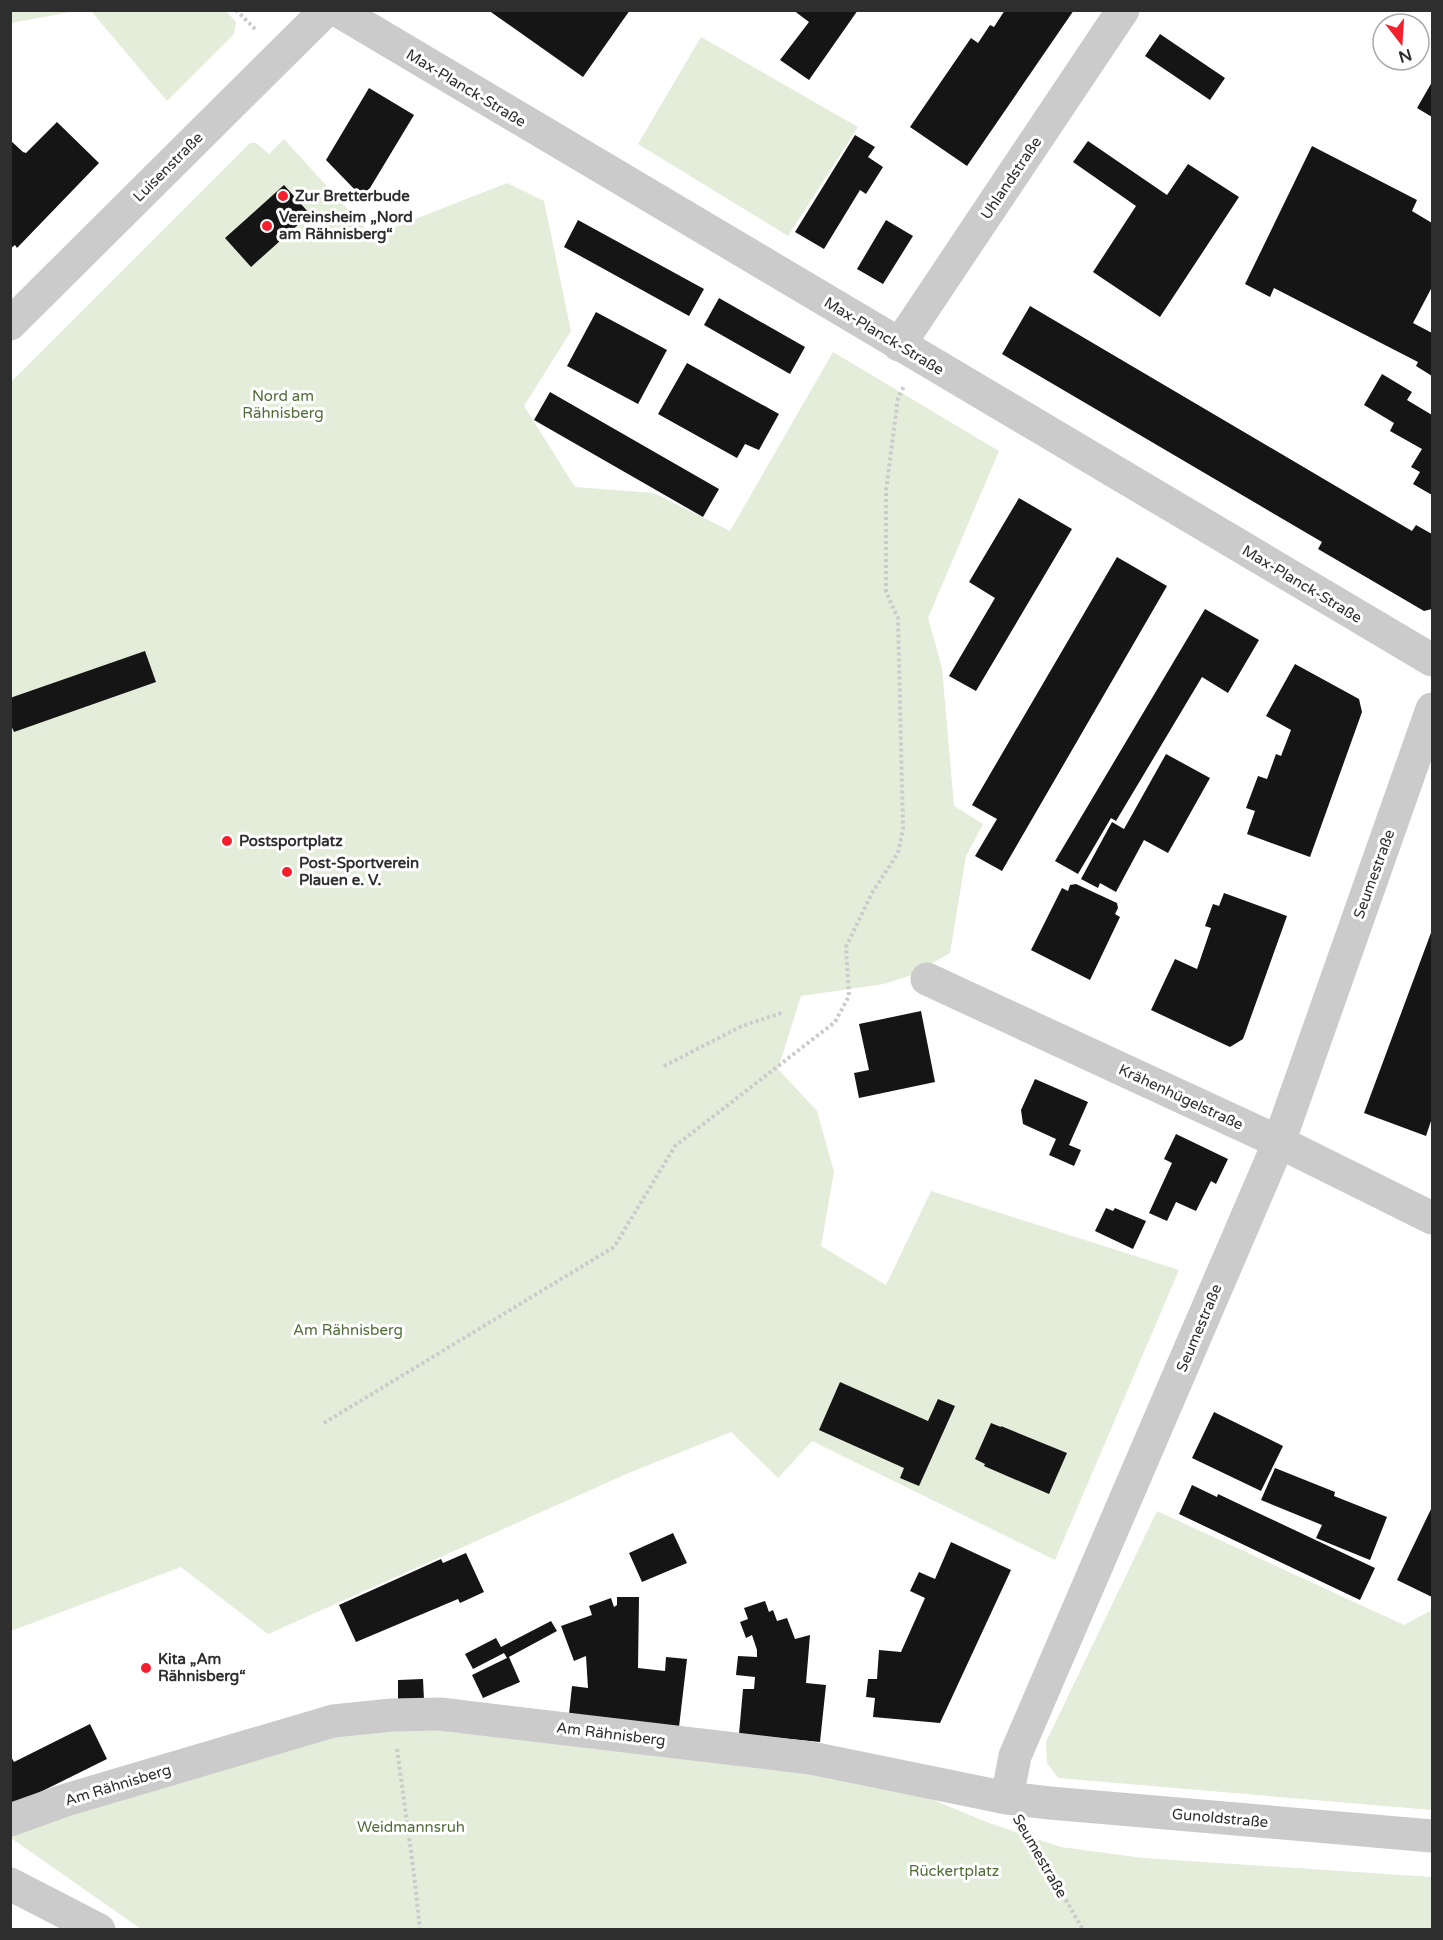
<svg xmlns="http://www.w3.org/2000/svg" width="1443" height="1940" font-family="'Varela Round',sans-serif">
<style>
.green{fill:#e4edd9}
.building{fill:#151515}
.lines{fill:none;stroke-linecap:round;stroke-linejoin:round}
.path{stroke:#cbcbcb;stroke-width:4;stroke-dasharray:3 3;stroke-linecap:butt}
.minor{stroke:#cbcbcb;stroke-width:33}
.poi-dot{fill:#f51f2e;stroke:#fff;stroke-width:2}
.labels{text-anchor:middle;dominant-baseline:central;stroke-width:6;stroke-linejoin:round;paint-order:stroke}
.street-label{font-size:15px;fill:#2e2e2e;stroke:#fff}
.poi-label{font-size:15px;font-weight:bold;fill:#2e2e2e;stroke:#fff;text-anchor:start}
.park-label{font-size:15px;fill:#506d37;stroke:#fff}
</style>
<rect width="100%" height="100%" fill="#fff"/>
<path class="green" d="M11,10H76V11L11,23Z
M91,11H226L236,22L234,34L167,101Z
M701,37L858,127L788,236L638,144Z
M284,139L372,236L507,183L544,201L571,331L524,406L575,487L654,493L730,531L833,352L999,451L928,618L942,668L954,806L983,824L966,856L950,953L912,975L884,984L801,996L778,1069L817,1111L834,1172L821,1246L886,1285L931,1191L1179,1270L1055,1560L812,1441L778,1478L731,1432L631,1472L268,1634L181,1567L11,1631V382L250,143H256L269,154Z
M1157,1511L1404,1625L1432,1610V1810L1058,1778L1047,1763L1046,1742Z
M408,1723L854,1772L904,1788L989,1823L1061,1847L1143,1858L1432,1877V1929H141L11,1838L10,1836L261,1750Z"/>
<path class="building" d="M488,10H630L583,77Z
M793,10H858L809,80L780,60L809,22Z
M1005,10H1074L967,166L910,127L971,38L978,43L990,25L994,27Z
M1160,34L1225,78L1210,100L1145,56Z
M1432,82V117L1417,108Z
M369,88L414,115L370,188L361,196L326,160Z
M57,122L99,163L17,248L15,245L10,249V140L23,152L26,153Z
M855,135L875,147L868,157L883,167L866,194L860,190L824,249L795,232Z
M1088,141L1167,195L1188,164L1239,197L1160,317L1093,272L1136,206L1073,162Z
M1312,146L1417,200L1412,211L1432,223V287L1413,323L1432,333V376L1416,366L1418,362L1274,288L1270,297L1245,284Z
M284,185L310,214L251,267L225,238Z
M578,220L704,289L689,316L564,247Z
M886,220L913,236L883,284L857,269Z
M719,298L805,347L790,374L704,325Z
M1030,306L1412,531L1416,525L1432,534V609L1424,611L1318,549L1322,542L1002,354Z
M596,312L667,350L638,404L567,366Z
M687,363L779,414L759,450L745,444L737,458L658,414Z
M1382,374L1412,392L1407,400L1432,415V495L1413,484L1420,472L1411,467L1422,449L1390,431L1394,423L1364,405Z
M550,392L719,489L703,517L534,420Z
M1019,498L1072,529L976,691L949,676L995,598L969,582Z
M1117,557L1167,586L1002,871L975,856L997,819L972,805Z
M1205,609L1259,640L1228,693L1202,677L1116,821L1111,818L1078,874L1055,861Z
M145,651L156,682L14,732L10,723V698Z
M1295,664L1359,699L1362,712L1310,857L1247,834L1255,811L1246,808L1258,776L1267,779L1276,754L1281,756L1291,730L1266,716Z
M1166,754L1210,778L1168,853L1144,840L1116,892L1100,883L1098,888L1081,879L1112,822L1124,829Z
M1076,884L1117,903L1118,908L1115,914L1120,917L1090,980L1031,950L1062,888L1068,891L1070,885Z
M1224,893L1287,916L1243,1039L1230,1047L1151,1010L1175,959L1197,969L1211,928L1205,926L1213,904L1219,906Z
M1432,930V1118L1426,1136L1364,1113Z
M921,1011L935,1082L859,1098L854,1073L869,1070L859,1024Z
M1035,1079L1088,1102L1069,1145L1081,1150L1074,1166L1049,1155L1056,1139L1023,1124L1021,1110Z
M1176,1134L1228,1159L1216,1184L1211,1181L1196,1211L1176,1202L1167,1221L1149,1213L1172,1163L1164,1159Z
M1106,1208L1113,1211L1115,1208L1146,1221L1133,1249L1095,1231Z
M840,1382L928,1421L938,1399L955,1406L919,1486L900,1478L904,1468L819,1430Z
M1214,1412L1283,1446L1261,1491L1192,1458Z
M991,1423L1001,1427V1426L1067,1453L1049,1494L984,1466L985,1464L975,1459Z
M1275,1468L1335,1492L1334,1496L1387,1517L1370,1560L1316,1538L1322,1525L1261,1500Z
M1192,1485L1217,1497L1218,1494L1375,1568L1360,1600L1179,1514Z
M1432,1507V1597L1397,1580Z
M673,1533L687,1563L642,1582L629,1553Z
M951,1542L1011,1570L940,1723L873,1717L875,1698L866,1697L868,1679H877L879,1650L901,1652L925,1598L910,1591L919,1572L935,1579Z
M466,1553L484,1592L460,1603L458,1599L356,1642L339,1605L441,1559L443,1563Z
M617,1597H639L638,1668L665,1671L666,1657L687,1659L679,1727L569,1714L572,1686L588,1688L586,1656L574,1661L561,1626L592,1615L589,1606L611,1598L614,1607L617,1605Z
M765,1601L769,1612L773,1610L777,1621L787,1618L795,1639L810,1635L806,1683L826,1685L820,1742L739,1734L743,1689H754L755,1677L736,1675L738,1656L757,1657V1650L752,1635L746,1638L740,1622L748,1619L744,1608Z
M551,1621L557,1631L507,1658L504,1653L473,1669L465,1654L496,1638L501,1647Z
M509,1657L520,1682L483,1698L472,1675Z
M423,1679L424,1700H398V1680Z
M90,1724L107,1759L10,1807V1755L14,1762Z"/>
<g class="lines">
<path class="path" d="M236,10L257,31
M664,1066L742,1026L784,1012
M324,1423L614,1247L675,1146L835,1022L849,996L846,947L872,893L898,853L903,829L898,618L886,592V491L898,398L904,386
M397,1749L414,1874L420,1930
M1030,1837L1083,1930"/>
<path class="minor" d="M337,10L1432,660
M10,324L326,10
M899,345L1123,10
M927,979L1279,1142L1432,1218
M1007,1798L1015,1756L1279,1142L1432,709
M10,1820L66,1800L333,1721L392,1715L440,1714L811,1758L1007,1798L1050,1803L1432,1836
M10,1884L99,1930"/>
</g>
<g class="poi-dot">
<circle cx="283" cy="196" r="6"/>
<circle cx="267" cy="226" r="6"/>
<circle cx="227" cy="841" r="6"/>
<circle cx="287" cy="872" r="6"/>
<circle cx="146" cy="1668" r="6"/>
</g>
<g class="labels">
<g class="street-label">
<text transform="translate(466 88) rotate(31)">Max-Planck-Straße</text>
<text transform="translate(168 167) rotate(-45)">Luisenstraße</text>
<text transform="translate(1011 178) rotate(-56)">Uhlandstraße</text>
<text transform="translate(884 336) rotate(31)">Max-Planck-Straße</text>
<text transform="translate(1302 584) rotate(31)">Max-Planck-Straße</text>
<text transform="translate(1374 874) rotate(-70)">Seumestraße</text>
<text transform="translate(1181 1097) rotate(25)">Krähenhügelstraße</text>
<text transform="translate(1199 1328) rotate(-67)">Seumestraße</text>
<text transform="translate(611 1734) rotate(7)">Am Rähnisberg</text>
<text transform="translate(118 1785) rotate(-17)">Am Rähnisberg</text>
<text transform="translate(1220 1818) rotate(5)">Gunoldstraße</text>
<text transform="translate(1040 1856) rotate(60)">Seumestraße</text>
</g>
<g class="poi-label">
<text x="295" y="196">Zur Bretterbude</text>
<text x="279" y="217">Vereinsheim „Nord<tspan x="279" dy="17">am Rähnisberg“</tspan></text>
<text x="239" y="841">Postsportplatz</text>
<text x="299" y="863">Post-Sportverein<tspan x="299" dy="17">Plauen e. V.</tspan></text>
<text x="158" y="1659">Kita „Am<tspan x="158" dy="17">Rähnisberg“</tspan></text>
</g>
<g class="park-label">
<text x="283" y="396">Nord am<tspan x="283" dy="17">Rähnisberg</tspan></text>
<text x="348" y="1330">Am Rähnisberg</text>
<text x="411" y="1827">Weidmannsruh</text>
<text x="954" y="1871">Rückertplatz</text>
</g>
</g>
<rect width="1443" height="1940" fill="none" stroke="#2e2e2e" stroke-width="24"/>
<g transform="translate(1401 42) rotate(163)"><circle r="28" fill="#ffffff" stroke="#ababab" stroke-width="1.5"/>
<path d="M0-4.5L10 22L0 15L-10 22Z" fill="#f51f2e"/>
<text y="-9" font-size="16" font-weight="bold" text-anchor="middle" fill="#2e2e2e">N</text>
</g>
</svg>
